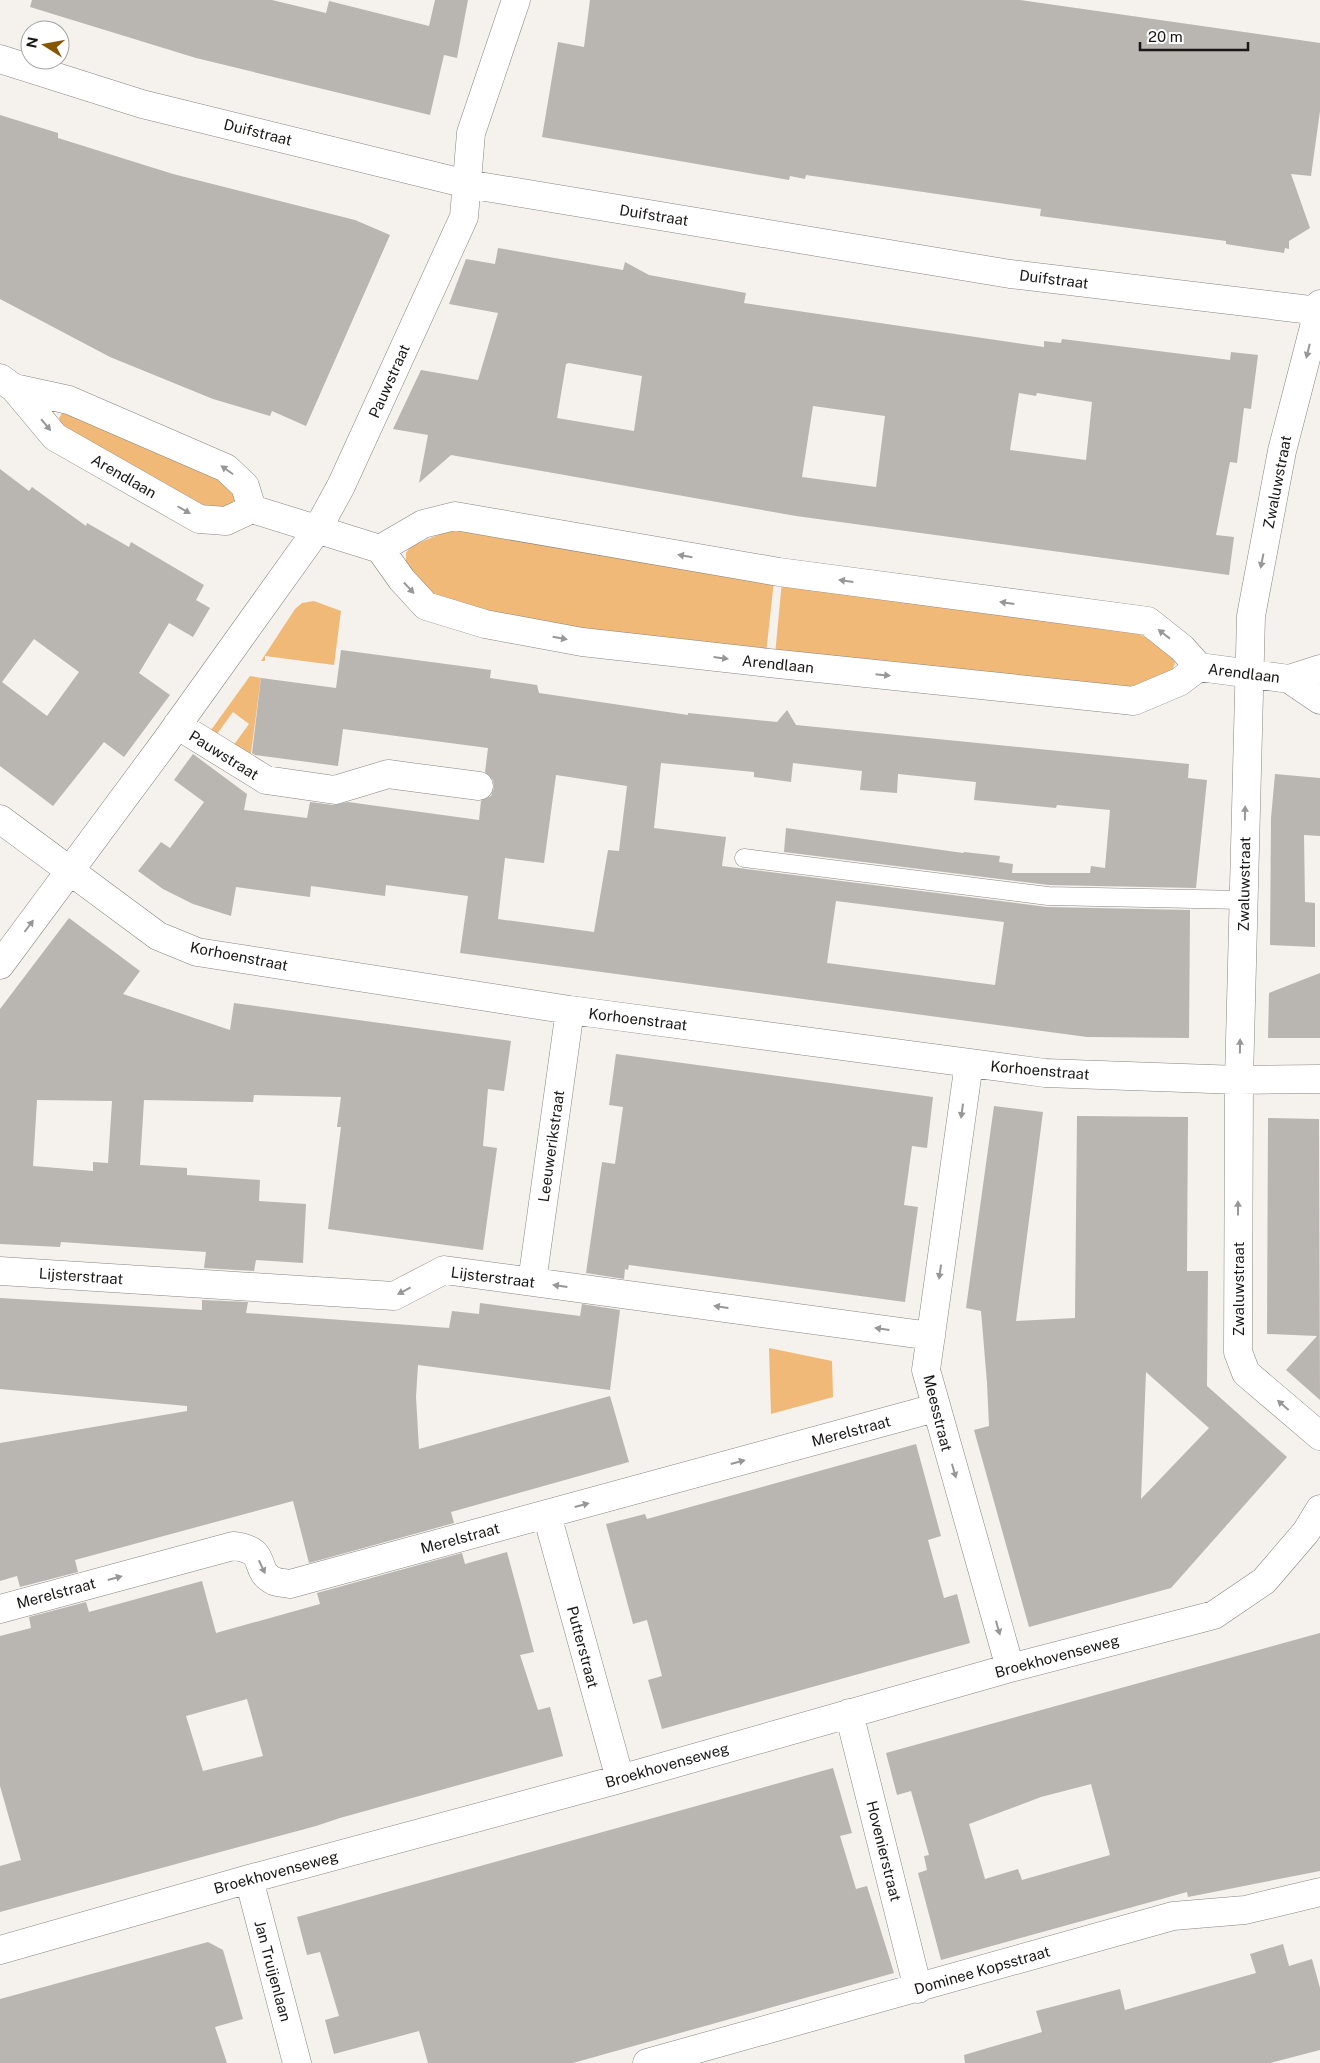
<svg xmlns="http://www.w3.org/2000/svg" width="1320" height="2063" font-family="'Public Sans',sans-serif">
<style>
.green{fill:#f0b977}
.building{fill:#b9b5b1;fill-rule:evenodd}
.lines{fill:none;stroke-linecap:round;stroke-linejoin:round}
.service-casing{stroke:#898581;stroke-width:19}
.minor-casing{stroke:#898581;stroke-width:29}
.service{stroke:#fff;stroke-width:18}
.minor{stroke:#fff;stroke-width:28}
.oneway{fill:#989797}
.labels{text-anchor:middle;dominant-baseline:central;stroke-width:4;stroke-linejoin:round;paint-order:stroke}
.street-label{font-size:15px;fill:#1a1817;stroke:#fff}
</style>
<rect width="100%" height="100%" fill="#f5f1ed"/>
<path class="green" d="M65,412L211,471L238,497L234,504L222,508L200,505L105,454L61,424L59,418L62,413Z
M453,529L774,580L766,654L512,619L433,595L411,571L406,561V553L411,546Z
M782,581L1131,630C1144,636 1170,650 1175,663L1172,671L1129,689L775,655Z
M314,601L341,611L334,665L265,656V661H261L295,609L302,603Z
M250,676L261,678L250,760L233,746L249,724L233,712L217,734L211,730Z
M769,1348L832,1361L833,1397L771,1414Z"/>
<path class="building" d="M32,0H272L326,13L329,1L429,26L435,0H468L457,58L444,55L430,115L196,58L30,7Z
M590,0H1020L1320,43V111L1311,176L1291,174L1310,228L1289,241V249L1285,248L1284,253L1226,244V241L1040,216L1041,209L806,175L805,179L790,176L789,180L542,137L558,42L584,47Z
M0,115L58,133V138L173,174L355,220L390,235L306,426L272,411L270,416L213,399L110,357L0,299Z
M498,248L623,270L625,262L649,275L746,293L744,303L996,340L1044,347V341L1061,343L1062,339L1230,360L1231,352L1258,355L1251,409L1244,408L1237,463L1230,462L1216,535L1234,537L1229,575L796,516L451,455L419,483L428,435L393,429L421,370L478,380L498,313L449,304L466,259L495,264ZM569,363L642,376L634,431L557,418L566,364ZM1019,393L1036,396L1037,393L1092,402L1086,460L1010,450ZM813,406L885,416L876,487L802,477Z
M0,469L29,491L32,487L86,526L87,523L129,547L131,542L204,585L196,600L210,608L193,637L169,623L139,673L170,695L124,757L104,742L53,806L0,766ZM34,639L79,672L47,716L2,682Z
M341,650L491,670L490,678L537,685L539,693L688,715V713L777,722L787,710L796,725L1189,764L1188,778L1207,780L1196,888L1049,885L784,852L786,828L963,853L964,852L1000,856L999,862L1013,864L1012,873H1090L1091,866L1105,868L1110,810L1057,805L1056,808L974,800L976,782L898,774L897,793L860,790L862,771L793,763L791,782L754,777V772L661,763L654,828L726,837L722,866L1047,907L1190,910L1189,1038L1087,1037L460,953L468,896L386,885L385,896L311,886L310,897L236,887L231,916L193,904L163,889L138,871L161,842L170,848L204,802L174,780L193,754L247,794L244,810L307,818L310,802L333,805L348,802L479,820L481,801L491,796L494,788L493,780L485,772L488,748L343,729L338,766L255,755L252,753L261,678L336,688ZM556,775L627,786L619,851L608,850L594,932L498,919L505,858L544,863ZM836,901L1004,922L995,985L827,963Z
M1275,774L1320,778V836L1304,835L1305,902L1315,903V947L1270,945L1271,818Z
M69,918L140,971L123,994L230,1030L234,1003L511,1041L504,1091L488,1089L483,1146L497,1148L483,1250L328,1229L341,1127H337L341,1097L254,1095L253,1102L144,1100L140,1165L187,1168V1175L260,1180L259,1201L306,1204L303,1263L256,1260L254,1271L204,1268L206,1252L61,1242L60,1247L0,1244V1009ZM37,1100L112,1101L108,1163L93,1162V1171L33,1166Z
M1320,973V1038H1268L1269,993Z
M616,1054L933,1097L927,1148L912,1146L904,1205L918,1207L905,1302L629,1265L628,1270L625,1269L624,1279L586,1273L602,1162L615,1164L623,1107L609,1105Z
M994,1106L1043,1112L1016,1321L1075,1318L1077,1116L1188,1117L1187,1271H1208L1207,1386L1287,1457L1171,1588L1029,1627L974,1430L989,1426L987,1383L981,1311L966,1308ZM1146,1372L1209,1428L1141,1499Z
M1268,1118L1319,1119L1320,1400L1286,1370L1317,1336L1267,1334Z
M0,1298L202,1310V1300L248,1302L246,1313L449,1328L452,1311L479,1314L480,1303L580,1316L582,1304L620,1310L610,1390L418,1365L416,1397L419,1449L610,1396L629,1462L451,1512L454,1523L309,1563L293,1501L75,1560L78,1572L20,1587L17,1576L0,1581V1443L187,1411V1406L0,1389Z
M916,1444L941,1536L928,1540L944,1598L957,1594L970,1643L662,1729L648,1680L662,1676L647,1620L633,1624L606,1524L645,1514L647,1519Z
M507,1552L534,1652L520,1655L538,1710L550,1707L563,1756L340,1818L316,1826L0,1912V1866L21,1860L0,1786V1636L31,1628L29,1617L86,1602L89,1612L202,1581L216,1633L320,1604L317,1593L462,1553L465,1564ZM247,1699L263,1756L203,1771L186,1716Z
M1320,1633V1871L1188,1897L1187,1892L941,1960L918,1873L927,1870L924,1856L929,1855L911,1791L897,1795L886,1753ZM1091,1784L1110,1855L1022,1880L1018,1869L985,1879L969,1824L1041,1797Z
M833,1768L852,1833L840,1836L856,1889L867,1886L894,1973L573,2063H428L419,2031L334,2054L325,2020L339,2016L320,1952L307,1955L297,1917Z
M208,1942L223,1950L243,2019L215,2027L227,2063H0V1999Z
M1283,1944L1289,1966L1312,1959L1320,1988V2050L1270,2063H965L964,2055L1042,2032L1036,2011L1120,1989L1125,2010L1256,1973L1250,1954Z"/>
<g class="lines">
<g class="service-casing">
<path id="service" d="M744,858L1048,896L1243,900"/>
</g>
<g class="minor-casing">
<path id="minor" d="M0,59L142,104L467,184L1010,274L1320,311
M1320,304L1282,451L1251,616L1239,1080L1238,1352L1246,1373L1320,1436
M0,378L14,388L55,437L199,519L226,521L252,509L380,549L402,580L426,606L485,624L582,642L769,663L1134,701L1179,682L1199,667
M14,388L69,400L226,468L245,486L252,509
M380,549L423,524L455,516L779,572L1148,621L1182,648L1199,667L1289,679L1320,669
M1289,679L1320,700
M177,725L266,780L335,790L388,774L479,786
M0,819L158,936L197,952L570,1010L1045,1073L1239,1080L1320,1079
M0,965L166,741L317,530L341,486L464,217L471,133L516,0
M969,1063L926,1370L1010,1668
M0,1271L394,1296L444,1270L931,1336
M532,1282L570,1010
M547,1515L620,1779
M0,1609L233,1546C271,1550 251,1570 274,1581C279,1583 285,1583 290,1584L935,1408
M849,1713L918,1989
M249,1879L297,2063
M0,1950L249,1879L620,1779L1010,1668L1214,1615L1264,1581L1306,1532L1320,1509
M647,2063L1173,1916L1245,1910L1320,1892"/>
</g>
<use href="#service" class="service"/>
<use href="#minor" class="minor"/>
</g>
<defs><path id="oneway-solid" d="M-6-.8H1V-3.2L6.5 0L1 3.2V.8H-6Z" transform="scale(1.25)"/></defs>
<g class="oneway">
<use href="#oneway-solid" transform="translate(1308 351) rotate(104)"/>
<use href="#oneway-solid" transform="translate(46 425) rotate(50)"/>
<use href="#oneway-solid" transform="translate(227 470) rotate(-145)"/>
<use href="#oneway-solid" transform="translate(184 510) rotate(30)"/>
<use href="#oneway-solid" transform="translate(685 556) rotate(-170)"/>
<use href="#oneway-solid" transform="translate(1262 561) rotate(101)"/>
<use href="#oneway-solid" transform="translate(846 581) rotate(-172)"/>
<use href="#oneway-solid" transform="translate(409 588) rotate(47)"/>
<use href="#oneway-solid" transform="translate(1007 603) rotate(-172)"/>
<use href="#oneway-solid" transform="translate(1164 634) rotate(-142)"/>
<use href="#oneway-solid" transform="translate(560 638) rotate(10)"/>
<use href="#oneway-solid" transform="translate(721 658) rotate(7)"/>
<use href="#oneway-solid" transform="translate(883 675) rotate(6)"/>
<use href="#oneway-solid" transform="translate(1245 813) rotate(-89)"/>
<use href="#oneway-solid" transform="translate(29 926) rotate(-53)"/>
<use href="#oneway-solid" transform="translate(1240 1046) rotate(-89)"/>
<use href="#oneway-solid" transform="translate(962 1111) rotate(98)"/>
<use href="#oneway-solid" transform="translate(1238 1208) rotate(-90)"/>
<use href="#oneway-solid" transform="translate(940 1272) rotate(98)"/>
<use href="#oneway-solid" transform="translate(560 1286) rotate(-172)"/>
<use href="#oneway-solid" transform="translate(404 1291) rotate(152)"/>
<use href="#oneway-solid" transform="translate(721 1307) rotate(-172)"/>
<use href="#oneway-solid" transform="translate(882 1329) rotate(-172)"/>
<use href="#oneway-solid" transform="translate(1283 1405) rotate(-139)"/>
<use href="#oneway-solid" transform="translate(738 1462) rotate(-15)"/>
<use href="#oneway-solid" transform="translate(954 1471) rotate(74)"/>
<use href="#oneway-solid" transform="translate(582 1505) rotate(-15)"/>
<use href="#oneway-solid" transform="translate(262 1567) rotate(65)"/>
<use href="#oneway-solid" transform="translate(115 1578) rotate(-15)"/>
<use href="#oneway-solid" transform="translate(998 1628) rotate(74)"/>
</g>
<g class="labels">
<g class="street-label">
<text transform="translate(258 132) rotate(14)">Duifstraat</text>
<text transform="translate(654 215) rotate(9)">Duifstraat</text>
<text transform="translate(1054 279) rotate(7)">Duifstraat</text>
<text transform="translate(389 381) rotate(-66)">Pauwstraat</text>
<text transform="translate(124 476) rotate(30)">Arendlaan</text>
<text transform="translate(1277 482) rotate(-79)">Zwaluwstraat</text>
<text transform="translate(778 664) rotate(6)">Arendlaan</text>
<text transform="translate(1244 673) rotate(7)">Arendlaan</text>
<text transform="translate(224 755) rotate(32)">Pauwstraat</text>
<text transform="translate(1244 884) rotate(-89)">Zwaluwstraat</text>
<text transform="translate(239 956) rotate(11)">Korhoenstraat</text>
<text transform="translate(638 1019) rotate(7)">Korhoenstraat</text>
<text transform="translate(1040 1070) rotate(5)">Korhoenstraat</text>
<text transform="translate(551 1146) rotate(-82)">Leeuwerikstraat</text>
<text transform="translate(81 1276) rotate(4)">Lijsterstraat</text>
<text transform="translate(493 1277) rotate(7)">Lijsterstraat</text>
<text transform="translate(1238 1289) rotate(-90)">Zwaluwstraat</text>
<text transform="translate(938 1413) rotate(76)">Meesstraat</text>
<text transform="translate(851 1431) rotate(-15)">Merelstraat</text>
<text transform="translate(460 1538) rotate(-15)">Merelstraat</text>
<text transform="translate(56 1593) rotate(-15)">Merelstraat</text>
<text transform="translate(583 1647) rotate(75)">Putterstraat</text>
<text transform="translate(1057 1656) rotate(-15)">Broekhovenseweg</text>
<text transform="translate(667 1765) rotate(-16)">Broekhovenseweg</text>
<text transform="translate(884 1851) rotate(76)">Hovenierstraat</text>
<text transform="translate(276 1872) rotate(-15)">Broekhovenseweg</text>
<text transform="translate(982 1970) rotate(-16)">Dominee Kopsstraat</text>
<text transform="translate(273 1971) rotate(75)">Jan Truijenlaan</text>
</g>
</g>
<g transform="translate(45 45) rotate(281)"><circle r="24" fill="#ffffff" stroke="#a3a3a2"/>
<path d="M0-4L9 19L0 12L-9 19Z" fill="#895600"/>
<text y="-8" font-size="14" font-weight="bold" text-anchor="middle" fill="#1a1817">N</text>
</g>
<path d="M1140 42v8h108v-8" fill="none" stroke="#1a1817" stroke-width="2.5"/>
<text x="1148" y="42" font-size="15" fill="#1a1817" stroke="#ffffff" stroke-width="4" paint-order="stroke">20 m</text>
</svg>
